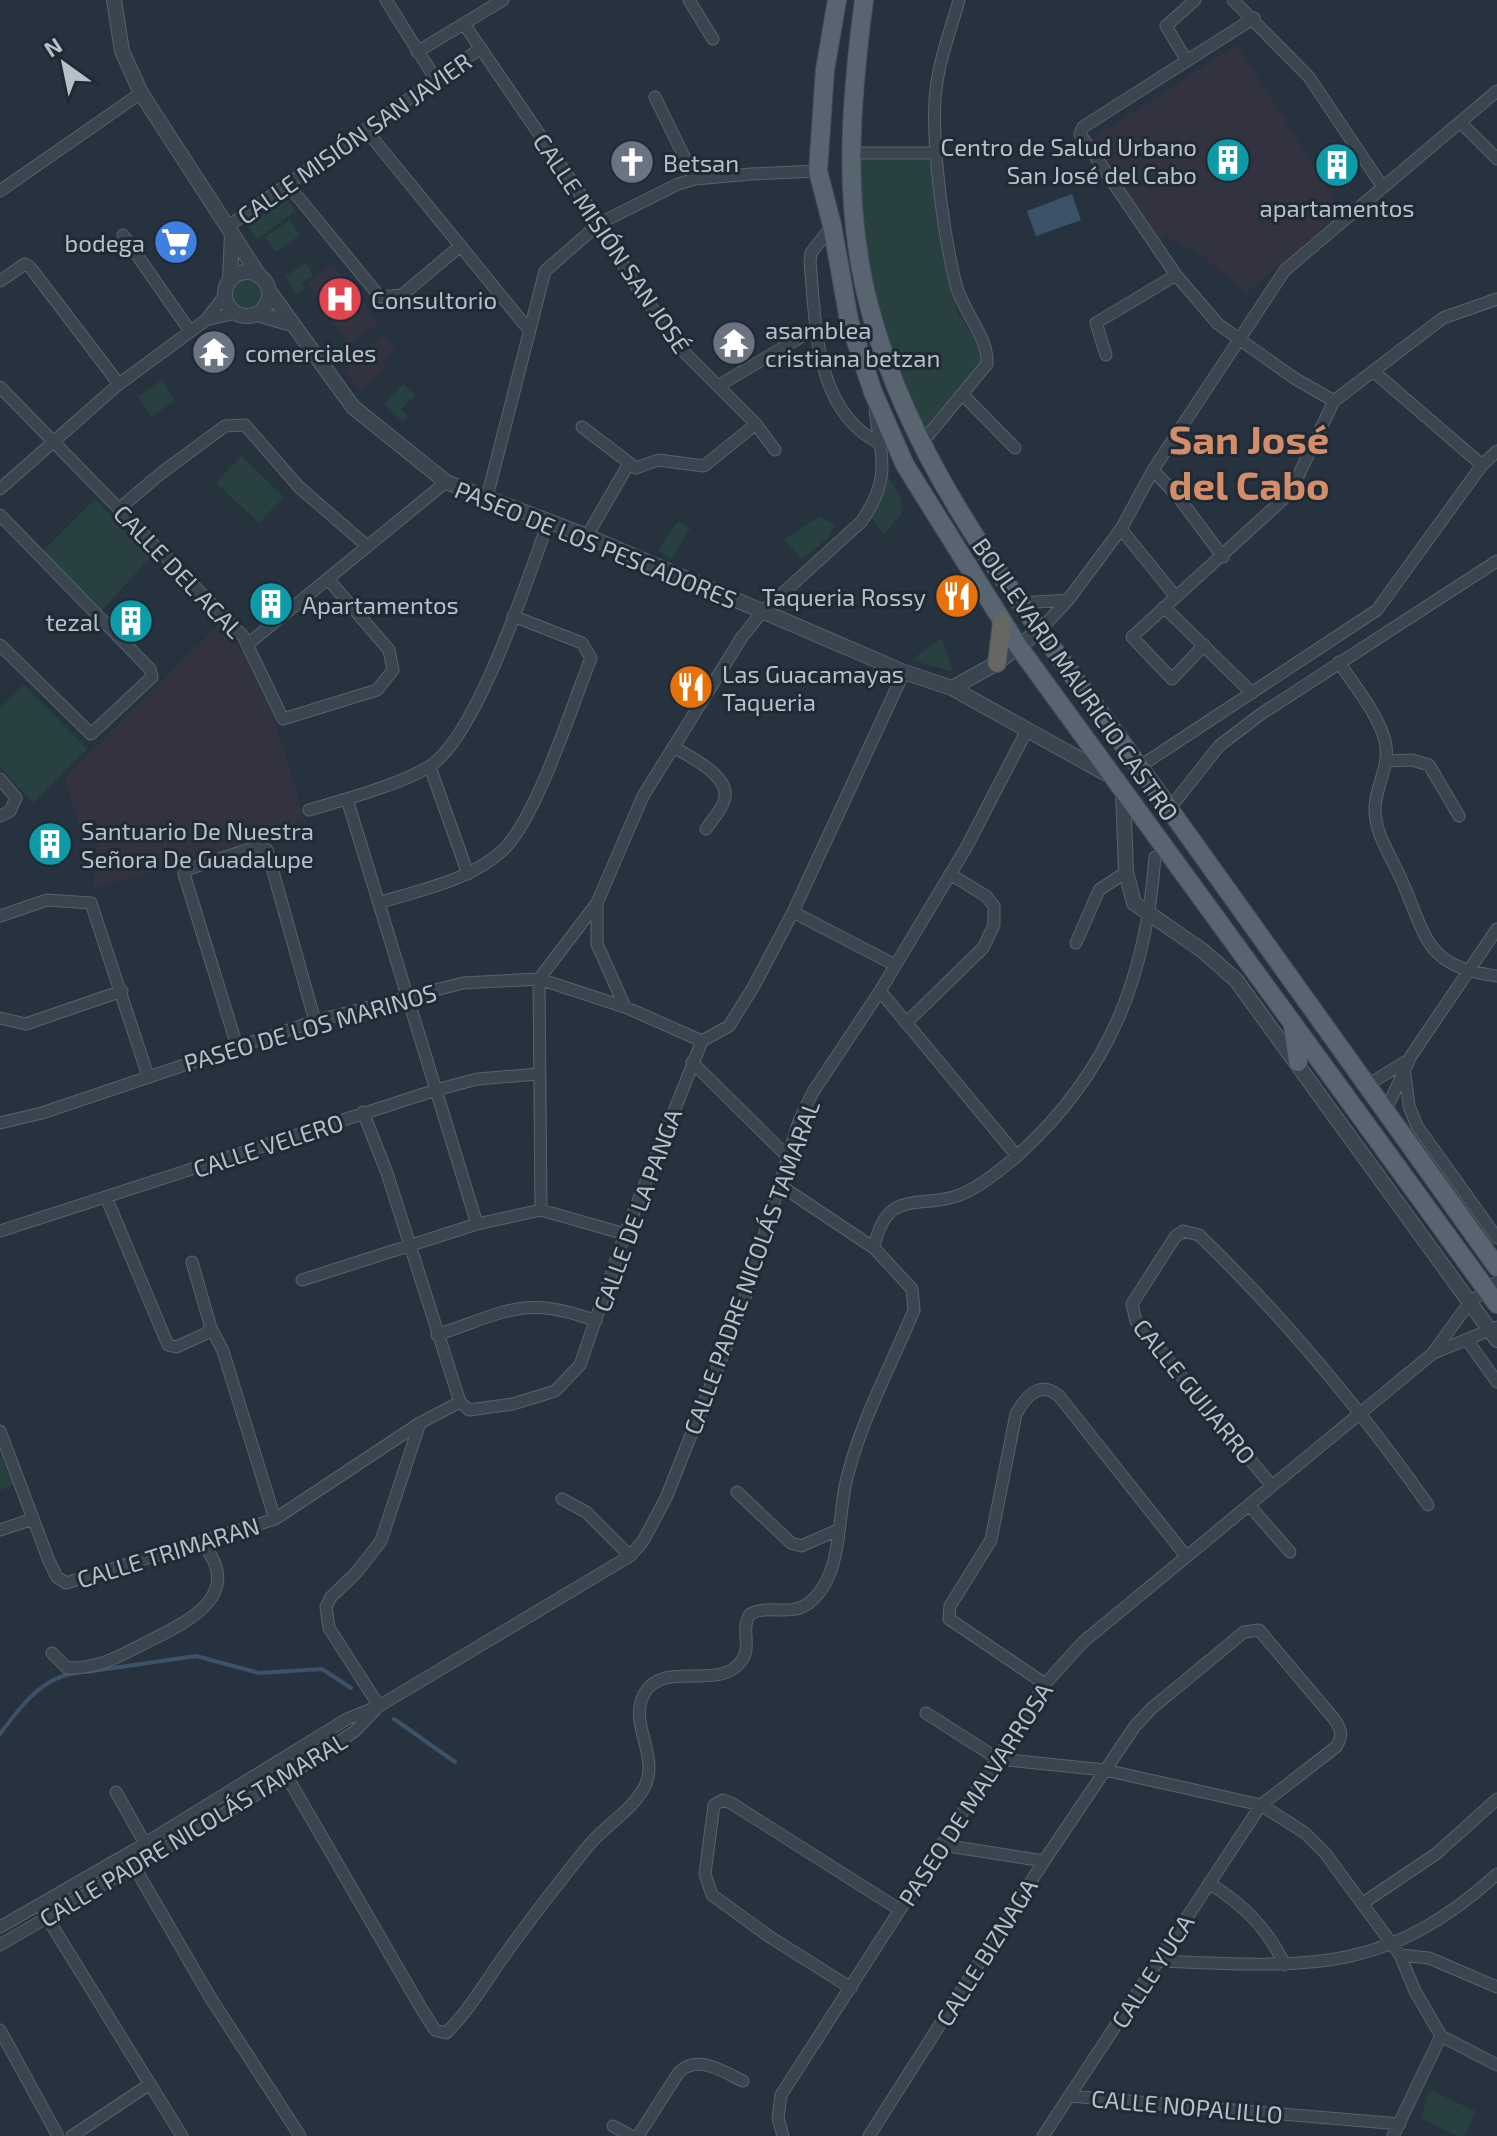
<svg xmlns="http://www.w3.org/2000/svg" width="1497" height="2136" font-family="'Exo 2',sans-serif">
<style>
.medical{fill:#323240}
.green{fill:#284040}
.water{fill:#3c5268}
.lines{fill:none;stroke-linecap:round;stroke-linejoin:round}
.stream{stroke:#3c5268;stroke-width:4}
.minor-casing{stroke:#58626d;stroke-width:13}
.tertiary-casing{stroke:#58626d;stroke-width:16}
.primary-casing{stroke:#434e59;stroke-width:20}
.trunk-casing{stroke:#454f5a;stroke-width:20}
.minor{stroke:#3a454f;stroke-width:11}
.tertiary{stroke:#3a454f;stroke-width:14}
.primary{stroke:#58646f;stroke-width:18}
.trunk{stroke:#666663;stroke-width:18}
.labels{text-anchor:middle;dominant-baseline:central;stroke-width:6;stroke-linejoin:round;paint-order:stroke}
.street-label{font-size:24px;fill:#b6bfca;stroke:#1f2a35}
.poi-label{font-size:24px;fill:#b6bfca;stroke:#1f2a35;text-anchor:start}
.town-label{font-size:40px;font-weight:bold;fill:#d38d68;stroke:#1f2a35}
</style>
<rect width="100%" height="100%" fill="#26333f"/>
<path class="medical" d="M1237,44L1343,212L1246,293L1191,246L1187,251L1166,235L1161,241L1090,140Z
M333,263L378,323L349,345L307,283Z
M383,334L396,348L382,361L387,368L362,392L343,371Z
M220,623L247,657L273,715L305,820L271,832V836L93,889L98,838L81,830L64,778Z"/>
<path class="green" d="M851,157L934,158L936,205L957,311L984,353V364L922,435L888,350L861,231Z
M287,198L296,211L257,239L247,225Z
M289,220L300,235L276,252L265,237Z
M306,263L313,275L302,283L305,288L296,294L285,276Z
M229 294a18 18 0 1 1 36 0a18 18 0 1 1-36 0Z
M162,380L175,400L151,417L138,397Z
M403,384L415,395L401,409L408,416L403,422L384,404Z
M241,456L284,497L259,523L216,483Z
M888,476L901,498L902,512L884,535L869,514Z
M95,499L151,557L100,612L42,552Z
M819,516L835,525L828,538L802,559L784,540Z
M678,521L690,529L671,559L658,551Z
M942,638L953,672L911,660Z
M24,685L87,749L33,803L0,767V708Z
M0,1453L13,1485L0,1490Z
M1433,2091L1475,2111L1466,2135L1458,2136L1421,2118L1428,2093Z"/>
<path class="water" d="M1072,194L1081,220L1036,236L1027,211Z"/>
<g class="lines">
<path class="stream" d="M86,1672L196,1656L259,1673L322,1669L351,1688
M394,1719L455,1762
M0,1734C19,1708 43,1676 77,1673"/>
<g class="minor-casing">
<path id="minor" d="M386,0L435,78
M689,0L713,39
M1233,0L1309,77L1382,186
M1254,18L1083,127L1080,134L1176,275L1218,324L1294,378L1334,401
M464,24L600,223L631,279L685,353L756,424L775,450
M417,52L503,0
M1187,61L1166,26L1195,0
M655,97L695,179
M1461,123L1497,159
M366,130L529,330
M849,153H938
M289,186L380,297L402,295L458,248
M0,191L141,93
M832,226L811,253L810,262C816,324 814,410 879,443
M227,227L481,48
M123,235L190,331
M0,281L25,264L30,267L119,384
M206,320L236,313
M1106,355L1096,323L1176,275
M1373,371L1482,465
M718,386L816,328
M0,387L243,636L283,719L377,690L393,670L389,650L328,579
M962,394L1015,448
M582,427L636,468L658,460L704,466L756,424
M920,445L987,364C989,338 963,312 956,285C944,237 930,138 936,90C939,60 951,29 959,0
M1153,470L1179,498L1223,557
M0,489L119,384L206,320L225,295
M487,497L545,271L600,223L678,184L695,179L751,174L818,171
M119,509L160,474L225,426L245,425L299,487L367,546
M0,515L150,669L152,677L91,734L0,645
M1121,529L1176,597
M587,536L628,465
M1021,603L1068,600
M1164,607L1252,693
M1041,629L1068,600L1121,529L1153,470L1285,270L1497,91
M248,644L446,482
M1204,645L1172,679L1132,637L1290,493L1334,401L1443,318L1497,299
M1339,662C1354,686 1378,713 1385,741C1391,764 1376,785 1375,807C1374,834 1392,857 1402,881C1427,938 1425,967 1497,976
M673,747C689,756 733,777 724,801C721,811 711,821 706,829
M1386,761L1412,760L1429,765L1459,816
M430,767L468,874
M1139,767L1377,610L1482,465L1497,451
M0,779L16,798L10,811L0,816
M347,799L477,1224
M1174,803L1219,746L1261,714L1497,561
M309,810C343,800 402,784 430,766C478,735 528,577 549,520
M379,903C419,890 469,881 502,851C536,820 572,706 591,658L582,643L513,616
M597,903V944L625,1007
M793,912L895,965
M0,916L47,900L91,903L148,1076
M1076,943L1099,890L1126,872
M539,979L597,903L643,796L742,637L762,612L861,522C891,480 882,459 875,411
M539,979L541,1210
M880,991L1017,1156
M0,1018L26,1024L122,991
M906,1023L983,948L994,925V906L986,896L950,874
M237,1046L184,874L188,869L259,846L267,850L315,1021
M692,1062L788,1157
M1405,1074L1409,1106L1417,1126L1497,1238
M1366,1086L1405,1062
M363,1112L387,1173L460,1402L469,1410L513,1404L555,1391L580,1365L625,1234L702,1041L729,1026L754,986L793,912L904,672
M1385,1112L1411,1056L1497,929
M0,1123L42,1113L315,1021L463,983L539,979L625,1007L702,1041
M781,1186L874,1248
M106,1197L168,1345L176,1347L205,1334L211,1328L192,1262
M0,1231L436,1090L477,1079L539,1074
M302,1280L477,1224L541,1210L625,1234
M211,1328L223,1351L275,1519
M437,1335C505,1312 525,1294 596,1321
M1467,1340L1497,1382
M1436,1352L1497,1327
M0,1431L49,1561L57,1577L66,1583L275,1519L420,1423
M1272,1486L1136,1321L1132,1304L1175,1237L1183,1231L1199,1235C1286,1319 1358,1406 1428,1505
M737,1492L791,1543L801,1546L838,1530
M562,1499L586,1512L630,1556
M1249,1505L1290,1552
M0,1530L33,1519
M52,1653L67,1668C99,1669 122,1655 149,1641C190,1621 245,1594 202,1543
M1045,1684L949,1619L950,1606L991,1540L1016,1414C1026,1396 1040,1380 1059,1396L1186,1556
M379,1706L329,1628L326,1607L331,1597L356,1573L381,1541L420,1423L460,1402
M926,1713L998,1759L1105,1770L1261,1805L1305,1833L1325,1853L1400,1955L1415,1991L1441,2036L1497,2065
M278,1761L421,2008L435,2030L446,2033C470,2010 485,1982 504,1956C531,1918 560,1881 589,1845C606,1825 631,1811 644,1788C661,1757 628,1724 644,1694C664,1658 720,1693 742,1660C752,1646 740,1629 750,1614C769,1604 790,1617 809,1603C843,1576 837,1521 846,1482C860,1422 891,1366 914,1310L912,1289L874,1248C886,1188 917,1209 957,1196C978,1189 1002,1169 1018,1155C1110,1072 1146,977 1155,857
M116,1792L147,1847
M942,1845L1044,1861
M131,1861L210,1997L300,2136
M1209,1883C1245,1906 1266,1927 1285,1965
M1363,1903L1436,1854L1497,1799
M43,1911L182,2136
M0,1927L134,1850L347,1719L379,1706L630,1556L643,1541L666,1498L743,1304L799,1121L813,1092L880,991L966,848L1027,730
M0,1945L288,1776L355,1731L376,1709
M1400,1955L1429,1958L1497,1987
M1158,1961C1301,1966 1383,1978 1497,1874
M851,1988L770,1937L712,1895L705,1874L714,1805L723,1800L731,1803L900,1910
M0,2030L58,2136
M1069,2096L1400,2124
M613,2126L631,2136
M72,2136L150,2084
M638,2136L679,2072C699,2054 723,2072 743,2081
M783,2136L778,2118L781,2095L1045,1684L1083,1642L1432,1354L1470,1302L1497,1282
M869,2136L1044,1861L1135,1726L1152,1708L1244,1632L1259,1630L1335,1720C1342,1731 1343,1736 1336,1747L1261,1805L1043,2136
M1393,2136L1441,2036"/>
</g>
<g class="tertiary-casing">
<path id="tertiary" d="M114,0L122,51L141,93L260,277
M225 294a22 22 0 1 1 44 0a22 22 0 1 1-44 0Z
M230,280L232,234
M269,291L353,407L446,482L587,536L904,672L952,688L1114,778
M257,314L292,324
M952,688L997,663L1041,629
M1123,791L1126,872L1134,903L1203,951L1236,980L1497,1340"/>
</g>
<g class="primary-casing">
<path id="primary" d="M837,0L825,70L818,171L832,225L849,320L873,392L905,465L1018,646L1497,1304
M864,0C850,106 842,208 871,313C916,479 1027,610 1125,747C1249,921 1373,1094 1497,1267
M1293,1027L1298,1062"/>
</g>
<g class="trunk-casing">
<path id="trunk" d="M997,663L1002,622"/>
</g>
<use href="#minor" class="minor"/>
<use href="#tertiary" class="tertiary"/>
<use href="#primary" class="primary"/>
<use href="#trunk" class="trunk"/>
</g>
<defs>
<g id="building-disc" transform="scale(2.3)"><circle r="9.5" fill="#0f9aa8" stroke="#1f2a35"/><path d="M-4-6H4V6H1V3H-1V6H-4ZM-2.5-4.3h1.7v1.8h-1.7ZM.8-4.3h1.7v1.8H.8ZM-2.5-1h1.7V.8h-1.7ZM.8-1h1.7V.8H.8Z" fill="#fff"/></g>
<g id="church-disc" transform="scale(2.3)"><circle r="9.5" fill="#6b7280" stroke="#1f2a35"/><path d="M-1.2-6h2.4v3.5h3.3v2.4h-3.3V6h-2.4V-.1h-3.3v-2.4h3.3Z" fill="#fff"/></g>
<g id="supermarket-disc" transform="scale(2.3)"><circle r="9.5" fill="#3f7fe0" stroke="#1f2a35"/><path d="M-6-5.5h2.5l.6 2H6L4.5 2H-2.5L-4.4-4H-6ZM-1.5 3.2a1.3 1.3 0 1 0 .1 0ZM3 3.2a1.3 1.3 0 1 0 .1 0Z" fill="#fff"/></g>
<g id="hospital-disc" transform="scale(2.3)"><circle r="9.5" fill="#e0444e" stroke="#1f2a35"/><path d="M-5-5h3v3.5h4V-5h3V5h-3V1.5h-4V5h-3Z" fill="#fff"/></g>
<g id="temple-disc" transform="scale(2.3)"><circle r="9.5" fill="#6b7280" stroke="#1f2a35"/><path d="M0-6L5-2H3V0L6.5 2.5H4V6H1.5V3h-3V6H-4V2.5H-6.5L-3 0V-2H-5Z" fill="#fff"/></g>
<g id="restaurant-disc" transform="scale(2.3)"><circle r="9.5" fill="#e8710a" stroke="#1f2a35"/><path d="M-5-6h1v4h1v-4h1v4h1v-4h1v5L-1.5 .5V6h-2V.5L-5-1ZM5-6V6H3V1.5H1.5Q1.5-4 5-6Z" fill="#fff"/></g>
</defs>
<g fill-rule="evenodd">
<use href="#building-disc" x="1228" y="160"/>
<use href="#church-disc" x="632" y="162"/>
<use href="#building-disc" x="1337" y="165"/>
<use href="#supermarket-disc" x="176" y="242"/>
<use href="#hospital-disc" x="340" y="299"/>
<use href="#temple-disc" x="734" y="343"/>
<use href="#temple-disc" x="214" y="352"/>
<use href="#restaurant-disc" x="957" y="596"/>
<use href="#building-disc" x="271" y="604"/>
<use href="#building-disc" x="131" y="621"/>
<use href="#restaurant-disc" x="691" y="687"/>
<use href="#building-disc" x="50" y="844"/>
</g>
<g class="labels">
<g class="street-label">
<text transform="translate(354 138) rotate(-35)">CALLE MISIÓN SAN JAVIER</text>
<text transform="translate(612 243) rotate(56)">CALLE MISIÓN SAN JOSÉ</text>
<text transform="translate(596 544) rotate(22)">PASEO DE LOS PESCADORES</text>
<text transform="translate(179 571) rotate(46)">CALLE DEL ACAL</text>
<text transform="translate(1076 679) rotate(55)">BOULEVARD MAURICIO CASTRO</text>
<text transform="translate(310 1027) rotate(-16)">PASEO DE LOS MARINOS</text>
<text transform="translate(268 1145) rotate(-18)">CALLE VELERO</text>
<text transform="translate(637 1210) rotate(-70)">CALLE DE LA PANGA</text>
<text transform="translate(751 1267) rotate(-70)">CALLE PADRE NICOLÁS TAMARAL</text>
<text transform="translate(1195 1391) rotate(51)">CALLE GUIJARRO</text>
<text transform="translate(168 1552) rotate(-17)">CALLE TRIMARAN</text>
<text transform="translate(975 1794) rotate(-57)">PASEO DE MALVARROSA</text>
<text transform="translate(193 1829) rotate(-31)">CALLE PADRE NICOLÁS TAMARAL</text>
<text transform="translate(986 1952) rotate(-58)">CALLE BIZNAGA</text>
<text transform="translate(1152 1971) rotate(-57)">CALLE YUCA</text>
<text transform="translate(1187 2106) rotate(5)">CALLE NOPALILLO</text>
</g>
<g class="poi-label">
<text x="1197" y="146" text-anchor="end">Centro de Salud Urbano<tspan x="1197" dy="28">San José del Cabo</tspan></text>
<text x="663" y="162">Betsan</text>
<text x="1337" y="207" text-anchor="middle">apartamentos</text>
<text x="145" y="242" text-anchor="end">bodega</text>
<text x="371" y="299">Consultorio</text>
<text x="765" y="329">asamblea<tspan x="765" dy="28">cristiana betzan</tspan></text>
<text x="245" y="352">comerciales</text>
<text x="926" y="596" text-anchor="end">Taqueria Rossy</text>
<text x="302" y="604">Apartamentos</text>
<text x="100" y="621" text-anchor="end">tezal</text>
<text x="722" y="673">Las Guacamayas<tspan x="722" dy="28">Taqueria</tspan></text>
<text x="81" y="830">Santuario De Nuestra<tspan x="81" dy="28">Señora De Guadalupe</tspan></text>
</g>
<g class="town-label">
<text x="1249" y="438">San José<tspan x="1249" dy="46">del Cabo</tspan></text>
</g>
</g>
<g transform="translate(64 64) rotate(327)" stroke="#1f2a35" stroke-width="6" paint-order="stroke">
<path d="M0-6L14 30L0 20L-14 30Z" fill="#b6bfca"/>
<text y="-12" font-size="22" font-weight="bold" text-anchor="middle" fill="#b6bfca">N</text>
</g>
</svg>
